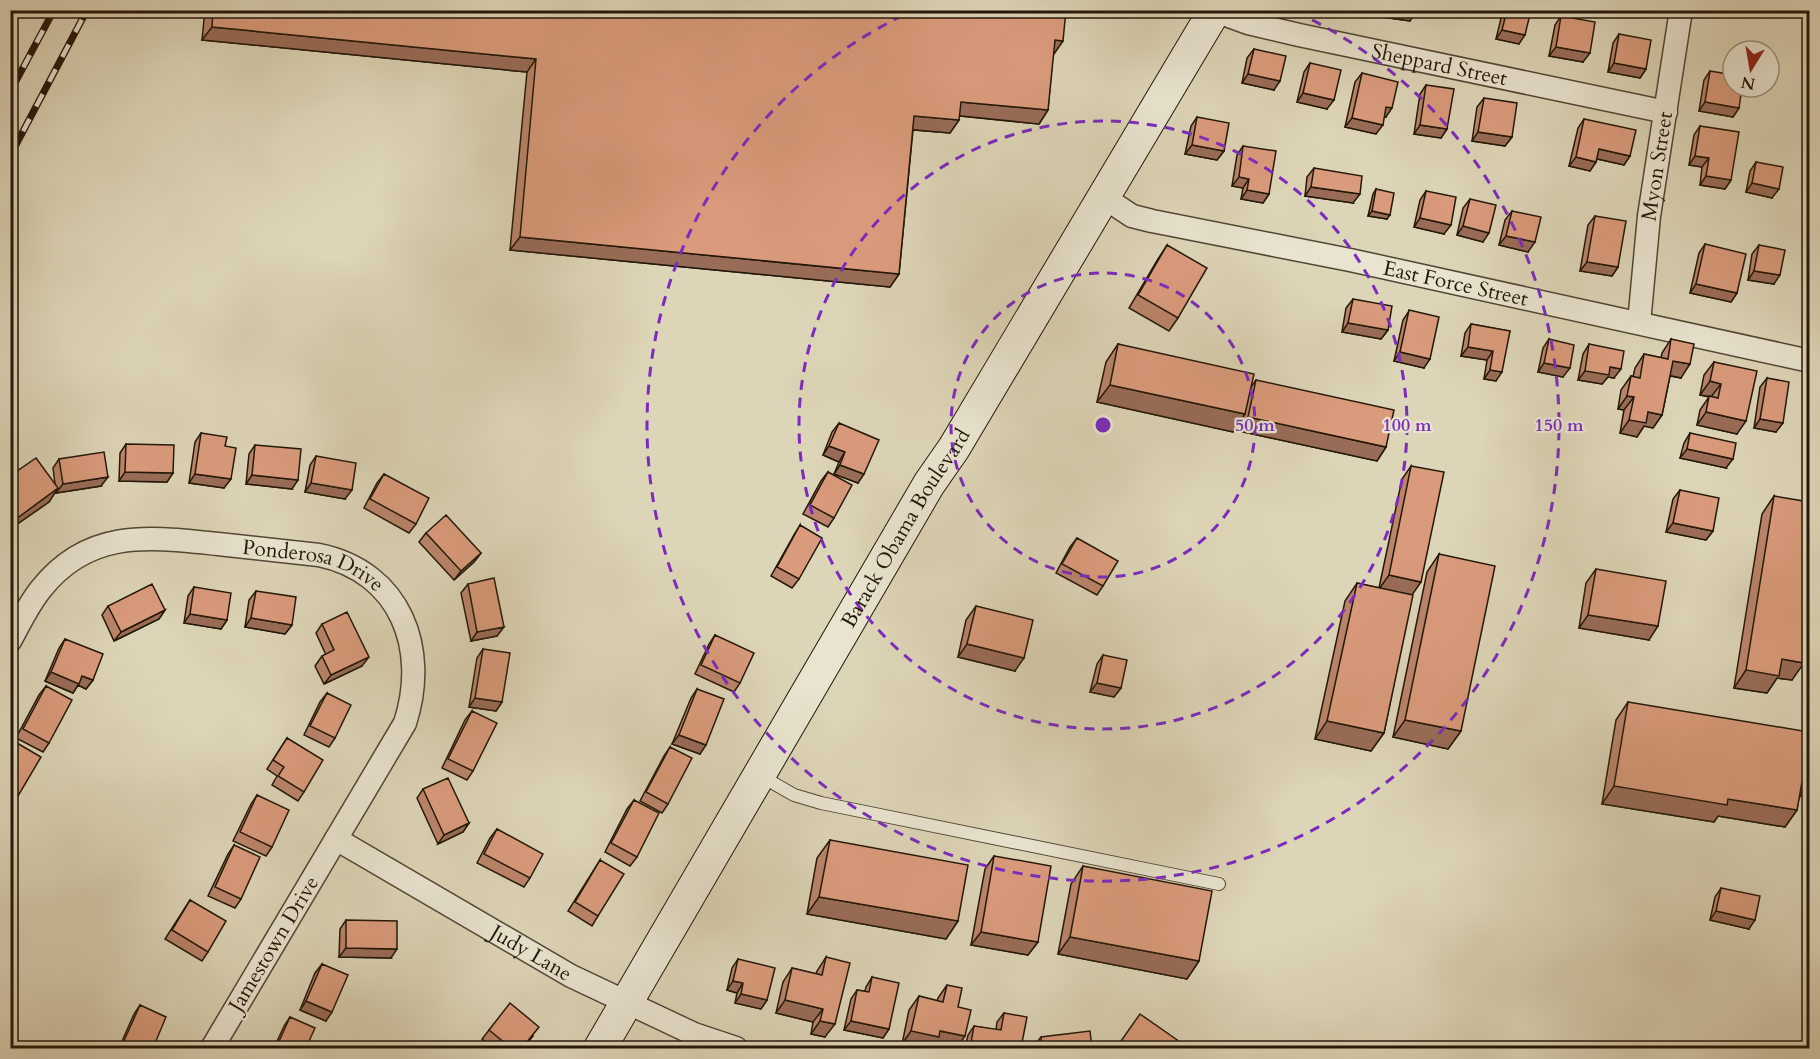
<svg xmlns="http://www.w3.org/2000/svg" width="1820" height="1059" font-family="Cardo,serif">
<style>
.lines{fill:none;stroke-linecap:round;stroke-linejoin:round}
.lane-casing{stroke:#524634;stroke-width:14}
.street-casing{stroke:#524634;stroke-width:25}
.secondary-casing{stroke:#231708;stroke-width:34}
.lane{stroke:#e9e4d0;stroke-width:12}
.street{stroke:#e9e4d0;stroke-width:22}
.secondary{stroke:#e9e4d0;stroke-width:32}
.rail-casing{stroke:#231708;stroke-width:7}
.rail{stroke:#e9e4d0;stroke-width:4.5;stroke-dasharray:14;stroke-linecap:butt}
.wall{fill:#bb856b;stroke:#231708;stroke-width:1.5}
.shaded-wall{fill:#996c57;stroke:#231708;stroke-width:1.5}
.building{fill:#da9b7c;stroke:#231708;stroke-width:1.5}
.ring{fill:none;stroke:#7b2cbf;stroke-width:3;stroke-dasharray:10 8}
.labels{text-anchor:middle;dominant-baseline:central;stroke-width:4.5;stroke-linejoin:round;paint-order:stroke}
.street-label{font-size:21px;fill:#231708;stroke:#e9e4d0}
.centre{fill:#7b2cbf;stroke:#e9e4d0;stroke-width:3}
.ring-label{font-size:18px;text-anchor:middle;font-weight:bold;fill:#7b2cbf;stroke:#e9e4d0;stroke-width:4.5;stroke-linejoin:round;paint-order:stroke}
</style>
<rect width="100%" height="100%" fill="#ddd5b7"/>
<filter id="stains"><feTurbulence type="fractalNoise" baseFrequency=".00333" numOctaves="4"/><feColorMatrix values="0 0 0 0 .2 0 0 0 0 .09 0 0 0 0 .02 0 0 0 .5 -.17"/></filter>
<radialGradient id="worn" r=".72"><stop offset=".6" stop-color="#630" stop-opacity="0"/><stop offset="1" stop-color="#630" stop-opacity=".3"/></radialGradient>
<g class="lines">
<g class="lane-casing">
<path id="lane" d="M761,776L794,795L821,803L1219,884"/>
</g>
<g class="street-casing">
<g id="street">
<path id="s1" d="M1215,11L1248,23L1299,35L1666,112"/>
<path id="s2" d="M1105,198L1132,216L1152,221L1350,260L1810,361"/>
<path id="s3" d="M1639,323L1649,216L1681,10"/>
<path id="s4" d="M10,641C20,623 28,605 41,589C89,528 150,537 218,544C252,548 285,551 319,555C401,572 429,649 405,723L212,1048"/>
<path id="s5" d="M336,839L571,976L694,1034L736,1048"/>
</g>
</g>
<g class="secondary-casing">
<g id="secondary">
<path id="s6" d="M600,1048L929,484L954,448L1215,10"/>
</g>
</g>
<use href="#lane" class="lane"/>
<use href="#street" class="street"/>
<use href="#secondary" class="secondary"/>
<g class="rail-casing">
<path id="rail" d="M10,92L54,10
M10,156L87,10"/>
</g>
<use href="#rail" class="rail"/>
</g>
<path class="wall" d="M205,10H1066L1053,54L1048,110L1039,124L959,116V120L950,133L913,130L899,274L890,287L510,250L527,72L202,40Z
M1383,10H1416L1410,21L1382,17Z
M1503,10H1531L1519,44L1496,39Z
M1561,16L1583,62L1549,56L1555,25Z
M1619,34L1646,69L1640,78L1608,72L1613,43Z
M1254,49L1274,90L1242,83L1247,58Z
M1310,63L1327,109L1297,102L1304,72Z
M1710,71L1739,108L1733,117L1699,111L1704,80Z
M1362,73L1386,117H1384L1376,134L1345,127L1355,82Z
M1426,85L1447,129L1441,138L1414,134L1420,94Z
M1484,98L1512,137L1505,146L1472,141L1477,107Z
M1197,117L1224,151L1217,160L1185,154L1191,126Z
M1584,119L1630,156L1624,165L1597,159L1596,162L1590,171L1569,166L1578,128Z
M1700,126L1731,180L1725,189L1700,185L1702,167L1689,165L1694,135Z
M1243,146L1269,194L1263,203L1241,199L1243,188L1232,186L1237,155Z
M1756,162L1772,198L1746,192L1750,171Z
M1314,168L1353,203L1305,196L1307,177Z
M1376,189L1387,219L1368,216L1373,194Z
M1426,191L1444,234L1414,227L1420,200Z
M1470,199L1483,242L1457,235L1463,208Z
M1512,211L1528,252L1499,245L1505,220Z
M1595,216L1618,267L1612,276L1580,271L1588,225Z
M1705,244L1737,293L1731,302L1690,293L1699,253Z
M1167,245L1178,318L1169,331L1129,308L1158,259Z
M1759,245L1774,284L1748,280L1752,254Z
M1353,299L1388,330L1381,339L1342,332L1346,308Z
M1409,311L1424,368L1394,361L1403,320Z
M1471,324L1510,331L1496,381L1484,379L1487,360L1461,356L1465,333Z
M1549,339L1563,377L1538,372L1543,348Z
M1671,339L1681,378L1670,376L1662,415L1653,428L1644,426L1637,437L1620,433L1624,410L1618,409L1621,390L1631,376L1633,377L1635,368L1644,354L1661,358L1662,353Z
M1118,344L1251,387L1256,380L1386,447L1377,461L1239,431L1241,420L1233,432L1097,402L1106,362Z
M1589,344L1614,378L1608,377L1602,384L1578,380L1583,354Z
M1714,362L1737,434L1697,425L1700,410L1709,397L1700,395L1704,375Z
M1767,378L1776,432L1754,428L1760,387Z
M839,423L858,483L834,474L839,462L823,455L832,432Z
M201,433L225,446L224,488L189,483L195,442Z
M1690,433L1726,468L1680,458L1684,443Z
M126,444L173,473L167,482L119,481L120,453Z
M255,445L292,489L246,484L249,454Z
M316,456L345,499L305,492L310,465Z
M59,459L101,486L56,493V491L49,502L10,529V476L55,484L53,468Z
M1411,466L1412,595L1384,733L1371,751L1315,739L1345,601L1357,583L1379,588L1402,479Z
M828,472L834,518L828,527L803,514L821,481Z
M384,474L416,524L409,533L364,508L377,483Z
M1680,490L1713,531L1706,540L1666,532L1673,499Z
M1774,496L1792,680L1777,678L1767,693L1734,688L1762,514Z
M800,525L799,579L792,588L771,576L794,535Z
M426,533L481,553L474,562L454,580L419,542Z
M1077,538L1103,586L1097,595L1056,573L1070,547Z
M1439,554L1461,731L1448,749L1393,737L1427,572Z
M1596,569L1649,640L1579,628L1586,583Z
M468,584L497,636L471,641L461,593Z
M194,587L227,620L221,629L184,623L188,596Z
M256,591L292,625L285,634L245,627L249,600Z
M108,606L165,610L159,619L114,641L102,615Z
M976,606L1015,671L958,657L966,620Z
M322,624L362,666L324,684L315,666L322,656L326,655L316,633Z
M715,635L740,683L734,692L695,674L709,644Z
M65,639L93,680L86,689L78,685L73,693L45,681L59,648Z
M483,649L502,702L496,711L469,707L477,658Z
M1103,655L1121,688L1114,697L1090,692L1097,664Z
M46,686L49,743L43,752L16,738L39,695Z
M697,689L700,754L672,744L691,698Z
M327,693L335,738L329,747L304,735L320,702Z
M1628,702L1805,762L1809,783L1799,798L1797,810L1785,827L1718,816L1714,822L1602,804L1616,720Z
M472,711L473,771L467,780L442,768L465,720Z
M287,738L304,792L298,801L272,785L277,776L267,769Z
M17,743L18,796L12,805L10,804V752Z
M670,747L668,804L662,813L640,801L664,756Z
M423,789L469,823L463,832L438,844L417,798Z
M257,795L272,847L266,856L233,841L251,804Z
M634,800L637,857L630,866L605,852L627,809Z
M497,829L530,878L524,887L477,863L490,838Z
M830,840L958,921L946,939L807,914L817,858Z
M234,845L241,899L235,908L208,896L228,854Z
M994,856L1038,942L1028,955L971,945L985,869Z
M600,860L598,916L592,926L568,911Z
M1083,866L1199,961L1187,979L1058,954L1071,884Z
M1721,888L1749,929L1710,920L1715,897Z
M190,900L208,952L202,961L165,939Z
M346,920L391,958L339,957L340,929Z
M826,957L825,1037L811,1034L813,1022L776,1013L783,982L792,968L816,974L817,971Z
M738,959L767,1000L761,1009L735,1003L737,993L727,990L732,968Z
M322,964L326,1021L300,1010L315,973Z
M872,977L889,1029L883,1038L844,1030L851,999L857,990L865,991L866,987Z
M947,985L934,1045L902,1044L909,1010L919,996L937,1001L938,998Z
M140,1005L153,1048H119L134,1014Z
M1004,1013L1021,1048H965L968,1035L974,1026L996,1030L997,1022Z
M290,1017L306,1048H274L284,1026Z
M489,1030L533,1036L523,1048H494L482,1039Z
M1041,1037L1092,1048H1034V1046Z"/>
<path class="shaded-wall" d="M1387,10H1406L1416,12L1410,21L1382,17Z
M212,27L536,59L527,72L202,40Z
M1502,30L1525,35L1519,44L1496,39Z
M1055,40L1063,41L1054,54H1045Z
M1556,47L1590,53L1583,62L1549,56Z
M1614,63L1646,69L1640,78L1608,72Z
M1248,74L1280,81L1274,90L1242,83Z
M1303,93L1334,100L1327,109L1297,102Z
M961,102L1048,110L1039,124L951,115Z
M1705,102L1739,108L1733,117L1699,111Z
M1386,107L1392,108L1386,117L1380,116Z
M914,116L959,120L950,133L905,129Z
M1352,118L1383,125L1376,134L1345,127Z
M1420,125L1447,129L1441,138L1414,134Z
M1478,132L1512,137L1505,146L1472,141Z
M1192,145L1224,151L1217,160L1185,154Z
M1599,149L1630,156L1624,165L1593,158Z
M1695,156L1709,158L1702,167L1689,165Z
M1576,157L1596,162L1590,171L1569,166Z
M1706,176L1731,180L1725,189L1700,185Z
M1239,177L1249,179L1243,188L1232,186Z
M1752,183L1779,189L1772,198L1746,192Z
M1311,187L1360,194L1353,203L1305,196Z
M1247,190L1269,194L1263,203L1241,199Z
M1372,211L1390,215L1387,219L1368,216Z
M1420,218L1451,225L1444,234L1414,227Z
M1463,226L1489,233L1483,242L1457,235Z
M1506,236L1535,242L1528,252L1499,245Z
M520,237L899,274L890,287L510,250Z
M1587,262L1618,267L1612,276L1580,271Z
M1754,271L1780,275L1774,284L1748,280Z
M1696,284L1737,293L1731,302L1690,293Z
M1348,323L1388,330L1381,339L1342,332Z
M1468,347L1493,351L1487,360L1461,356Z
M1400,352L1430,359L1424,368L1394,361Z
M1673,361L1690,364L1681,378L1663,374Z
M1544,363L1570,368L1563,377L1538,372Z
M1610,367L1621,369L1614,378L1608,377L1602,384L1578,380L1585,371Z
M1490,370L1502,372L1496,381L1484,379Z
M1710,381L1721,384L1711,397L1700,395Z
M1110,385L1245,414L1233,432L1097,402Z
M1627,396L1634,397L1624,410L1618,409Z
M1648,412L1662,415L1653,428L1644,426L1637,437L1620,433L1629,420Z
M1706,412L1746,421L1737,434L1697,425Z
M1248,417L1386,447L1377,461L1239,431Z
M1760,419L1783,423L1776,432L1754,428Z
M829,446L845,452L839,462L823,455Z
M1687,449L1733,459L1726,468L1680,458Z
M840,465L864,474L858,483L834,474Z
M125,472L173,473L167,482L119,481Z
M195,474L231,479L224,488L189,483Z
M252,475L298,480L292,489L246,484Z
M108,477L101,486L56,493L63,484Z
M311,483L352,490L345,499L305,492Z
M58,488L49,502L10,529V526L16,519Z
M1673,523L1713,531L1706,540L1666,532Z
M481,553L474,562L454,580L461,571Z
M1389,575L1421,582L1412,595L1379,589Z
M165,610L159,619L114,641L121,632Z
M190,614L227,620L221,629L184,623Z
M1588,615L1658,626L1649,640L1579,628Z
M251,618L292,625L285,634L245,627Z
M504,627L497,636L471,641L477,632Z
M967,644L1024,658L1015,671L958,657Z
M369,657L362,666L324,684L331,675Z
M1782,659L1804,663L1792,680L1777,678L1767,693L1734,688L1746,670Z
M51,672L82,676L93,680L86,689L78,685L73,693L45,681Z
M1097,683L1121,688L1114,697L1090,692Z
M475,698L502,702L496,711L469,707Z
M1405,720L1461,731L1448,749L1393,737Z
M1327,721L1384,733L1371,751L1315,739Z
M679,735L706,745L700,754L672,744Z
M1802,782L1809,783L1797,801Z
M1614,786L1728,799L1797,810L1785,827L1718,816L1714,822L1602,804Z
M469,823L463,832L438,844L444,835Z
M819,897L958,921L946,939L807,914Z
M1716,911L1755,920L1749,929L1710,920Z
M981,932L1038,942L1028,955L971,945Z
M1070,937L1199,961L1187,979L1058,954Z
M346,948L397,949L391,958L339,957Z
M733,981L743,983L737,993L727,990Z
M741,994L767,1000L761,1009L735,1003Z
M785,1000L823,1009L813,1022L776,1013Z
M306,1001L332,1012L326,1021L300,1010Z
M820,1021L835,1024L825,1037L811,1034Z
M851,1021L889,1029L883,1038L844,1030Z
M911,1031H940L965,1036L957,1048H950L934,1045L931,1048H920L902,1044Z"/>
<path class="building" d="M213,10H1066L1063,41L1055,40L1048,110L961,102L959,120L914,116L899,274L520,237L536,59L212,27Z
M1507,10H1531L1525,35L1502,30Z
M1561,16L1595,22L1590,53L1556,47Z
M1619,34L1651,40L1646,69L1614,63Z
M1254,49L1286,56L1280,81L1248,74Z
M1310,63L1341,70L1334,100L1303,93Z
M1710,71L1733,75V87H1742L1739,108L1705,102Z
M1362,73L1398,82L1392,108L1386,107L1383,125L1352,118Z
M1426,85L1454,89L1447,129L1420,125Z
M1484,98L1517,103L1512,137L1478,132Z
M1197,117L1229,123L1224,151L1192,145Z
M1584,119L1636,130L1630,156L1599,149L1596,162L1576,157Z
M1700,126L1739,132L1731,180L1706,176L1709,158L1695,156Z
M1243,146L1276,151L1269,194L1247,190L1249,179L1239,177Z
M1756,162L1783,167L1779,189L1752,183Z
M1314,168L1362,176L1360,194L1311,187Z
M1376,189L1394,193L1390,215L1372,211Z
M1426,191L1456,197L1451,225L1420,218Z
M1470,199L1496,205L1489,233L1463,226Z
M1512,211L1541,217L1535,242L1506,236Z
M1595,216L1626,221L1618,267L1587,262Z
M1705,244L1746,254L1737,293L1696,284Z
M1167,245L1207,268L1178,318L1138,295Z
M1759,245L1785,250L1780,275L1754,271Z
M1353,299L1392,306L1388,330L1348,323Z
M1409,310L1439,317L1430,359L1400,352Z
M1471,324L1510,331L1502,372L1490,370L1493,351L1468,347Z
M1549,339L1574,345L1570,368L1544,363Z
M1671,339L1694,344L1690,364L1673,361L1662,415L1648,412L1646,423L1629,420L1634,397L1627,396L1631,376L1640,378L1644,354L1668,359Z
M1118,344L1254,374L1245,414L1110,385Z
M1589,344L1624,351L1621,369L1610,367L1609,375L1585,371Z
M1714,362L1757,371L1746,421L1706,412L1709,396L1718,398L1721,384L1710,381Z
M1767,378L1789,382L1783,423L1760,419Z
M1256,380L1394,410L1386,447L1248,417Z
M839,423L879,440L864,474L840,465L845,452L829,446Z
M201,433L227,437L225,446L236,448L231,479L195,474Z
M1690,433L1736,443L1733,459L1687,449Z
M126,444L174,445L173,473L125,472Z
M255,445L301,449L298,480L252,475Z
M104,452L108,477L63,484L59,459Z
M316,456L356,463L352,490L311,483Z
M36,458L58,488L16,519L10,512V476Z
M1411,466L1444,472L1421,582L1389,575Z
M828,472L852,485L834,518L810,505Z
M384,474L429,498L416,524L370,499Z
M1680,490L1719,498L1713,531L1673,523Z
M1774,496L1809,502V629L1804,663L1782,659L1779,676L1746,670Z
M446,515L481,553L461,571L426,533Z
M800,525L822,538L799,579L777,567Z
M1077,538L1118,561L1103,586L1062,564Z
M1439,554L1495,566L1461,731L1405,720Z
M1596,569L1666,581L1658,626L1588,615Z
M494,578L504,627L477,632L468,584Z
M1357,583L1413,595L1384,733L1327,721Z
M152,584L165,610L121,632L108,606Z
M194,587L231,593L227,620L190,614Z
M256,591L296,597L292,625L251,618Z
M976,606L1033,620L1024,658L967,644Z
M347,612L369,657L331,675L322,656L334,650L322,624Z
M715,635L754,653L740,683L701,665Z
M65,639L103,654L93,680L82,676L79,684L51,672Z
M483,649L510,653L502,702L475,698Z
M1103,655L1127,660L1121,688L1097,683Z
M46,686L72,700L49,743L23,729Z
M697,689L724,699L706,745L679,735Z
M327,693L351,705L335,738L310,726Z
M1628,702L1809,732L1805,762L1809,763V783L1802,782L1797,810L1728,799L1727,805L1614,786Z
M472,711L497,723L473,771L448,759Z
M287,738L323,760L304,792L278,776L284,767L273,760Z
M17,743L41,757L18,796L10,791V754Z
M670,747L692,758L668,804L646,792Z
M448,778L469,823L444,835L423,789Z
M257,795L289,810L272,847L240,832Z
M634,800L659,813L637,857L611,843Z
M497,829L543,854L530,878L484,854Z
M830,840L968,865L958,921L819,897Z
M234,845L260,857L241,899L215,887Z
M994,856L1051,866L1038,942L981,932Z
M600,860L624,874L598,916L575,902Z
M1083,866L1212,891L1199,961L1070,937Z
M1721,888L1760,896L1755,920L1716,911Z
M190,900L226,921L208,952L172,930Z
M346,920L397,921V949L346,948Z
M826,957L850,963L835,1024L820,1021L823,1009L785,1000L792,968L822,975Z
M738,959L775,968L767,1000L741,994L743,983L733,981Z
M322,964L348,975L332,1012L306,1001Z
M872,977L899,983L889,1029L851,1021L857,990L869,992Z
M947,985L962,988L958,1007L971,1010L965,1036L940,1031L939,1037L911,1031L919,996L943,1002Z
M510,1003L539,1027L522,1048H511L489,1030Z
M140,1005L166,1017L153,1048H135L123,1043Z
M1004,1013L1027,1017L1021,1048H970L974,1026L1001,1030Z
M1140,1014L1183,1044L1179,1048H1116Z
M290,1017L315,1028L306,1048H276Z
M1090,1031L1092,1048H1042L1041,1037Z"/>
<g class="ring">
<circle cx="1103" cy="425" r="152"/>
<circle cx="1103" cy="425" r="304"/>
<path d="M1296 12A456 456 0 1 1 910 12"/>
</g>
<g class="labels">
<g class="street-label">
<text stroke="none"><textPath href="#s1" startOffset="231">Sheppard Street</textPath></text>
<text stroke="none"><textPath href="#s3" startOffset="158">Myon Street</textPath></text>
<text stroke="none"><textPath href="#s2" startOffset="363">East Force Street</textPath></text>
<text stroke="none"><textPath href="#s6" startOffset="603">Barack Obama Boulevard</textPath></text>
<text stroke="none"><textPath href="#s4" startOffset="352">Ponderosa Drive</textPath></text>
<text transform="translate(274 944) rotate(-59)">Jamestown Drive</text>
<text stroke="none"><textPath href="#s5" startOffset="226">Judy Lane</textPath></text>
</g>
</g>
<circle cx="1103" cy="425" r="9" class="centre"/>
<g class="ring-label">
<text x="1255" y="431">50 m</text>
<text x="1407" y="431">100 m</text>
<text x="1559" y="431">150 m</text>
</g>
<rect width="1820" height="1059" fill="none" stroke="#ddd5b7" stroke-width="36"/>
<rect x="12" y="12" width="1796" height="1035" fill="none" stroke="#231708" stroke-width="3"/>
<rect x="18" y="18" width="1784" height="1023" fill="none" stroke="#231708" stroke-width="1.5"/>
<g transform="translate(1751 69) rotate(191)"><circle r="28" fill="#e9e4d0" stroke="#9a9280" stroke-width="1.5"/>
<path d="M0-4.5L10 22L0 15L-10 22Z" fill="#8f2418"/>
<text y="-9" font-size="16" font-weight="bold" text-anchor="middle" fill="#231708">N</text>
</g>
<rect width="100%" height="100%" filter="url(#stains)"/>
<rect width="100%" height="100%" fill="url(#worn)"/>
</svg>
